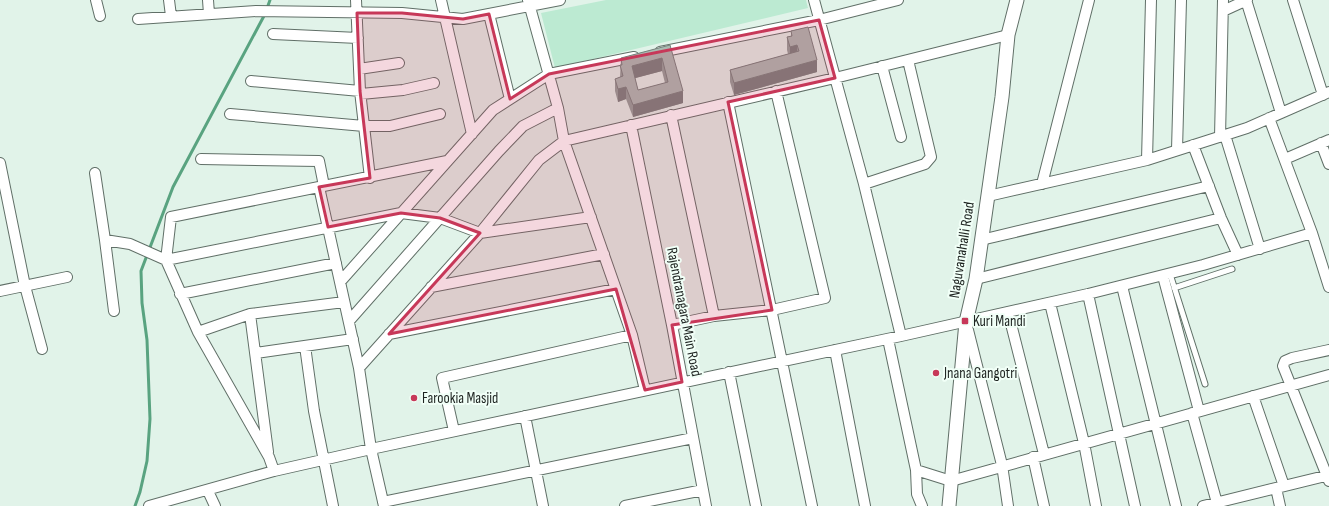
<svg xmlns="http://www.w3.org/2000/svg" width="1329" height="506" font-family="'Sofia Sans Condensed',sans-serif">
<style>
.green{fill:#bcead2}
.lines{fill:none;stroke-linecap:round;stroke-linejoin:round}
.stream{stroke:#59a380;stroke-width:3}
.service-casing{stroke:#606f67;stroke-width:7}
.minor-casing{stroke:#606f67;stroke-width:12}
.tertiary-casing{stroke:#606f67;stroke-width:15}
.service{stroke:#fff;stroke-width:5}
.minor{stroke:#fff;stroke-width:10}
.tertiary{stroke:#fff;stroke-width:13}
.wall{fill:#92a199;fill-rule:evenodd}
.shaded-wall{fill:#77837d}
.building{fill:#aabbb2;stroke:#77837d;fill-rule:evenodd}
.marked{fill:#c73859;fill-opacity:0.2;stroke:#c73859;stroke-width:3;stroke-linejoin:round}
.poi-dot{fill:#c73859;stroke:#f1fff7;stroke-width:1.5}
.labels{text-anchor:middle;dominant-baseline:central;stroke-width:4;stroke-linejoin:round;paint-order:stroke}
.street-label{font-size:15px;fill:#1e2421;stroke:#f1fff7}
.poi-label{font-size:15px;fill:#1e2421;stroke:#f1fff7;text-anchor:start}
</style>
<rect width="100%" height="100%" fill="#e1f3e9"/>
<path class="green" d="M606,0H806L808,8L555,68L541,13Z"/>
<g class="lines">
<path class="stream" d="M135,506L140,492L147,461L150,419L147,340L142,303L141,271L173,187L265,14L270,0"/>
<g class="service-casing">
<path id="service" d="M1170,274L1205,384
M1174,288L1232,269"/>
</g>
<g class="minor-casing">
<path id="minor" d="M96,0L100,16
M169,0L171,16
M208,0L209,14
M356,0L360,91L370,178
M441,0L472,134
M528,0L558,108L564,141L632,335L645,390
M814,0L864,184L901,336
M1246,0L1281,113
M1293,0L1323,95
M1223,11L1247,0
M489,14L510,99
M138,19L256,11L402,13L463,19L560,0
M273,34L358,38
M660,52L819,20L898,0
M882,66L901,137
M359,69L399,63
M251,81L360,91
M361,94L403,90L434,83
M728,102L812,506
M230,114L364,126H390L440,114
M671,115L714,316
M1269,118L1312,233L1329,287
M631,125L672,325L706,506
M1225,135L1260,249
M1220,137L1223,0
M1321,143L1329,164
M1193,145L1221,218L1238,255
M1177,150L1181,0
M201,159L319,161L324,186
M1285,159L1329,140
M1147,160L1151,0
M0,163L25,286L42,349
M95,173L105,240L130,244L166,260L401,213L440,218L480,233L591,217
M864,184L925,164L931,157L908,60
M1042,184L1089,0
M319,187L359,368L371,449L384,506
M988,196L1147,160L1247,128L1329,92
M105,240L114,311
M981,240L1209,186
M1163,276L1199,411
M976,279L1221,218
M340,282L493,110L549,74L634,57
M1122,286L1176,506
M431,287L604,254
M0,291L67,277
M180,294L336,263
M1088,294L1135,506
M1050,303L1084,443L1096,506
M1008,312L1044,454
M250,314L268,452
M349,321L499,151L523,126L558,108
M672,325L714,316L772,310L825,298L776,91
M968,330L1002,465L1008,506
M198,332L250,314L344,302
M389,334L616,289
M888,339L916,470L917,494L922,506
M305,346L314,411L333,506
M835,350L865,506
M1329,350L1292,358L1285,361L1283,366L1329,481
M256,353L353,339
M359,368L480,233L539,160L564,141L835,78L1008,35
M729,372L756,506
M1253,396L1284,486
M1192,413L1217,503
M525,416L543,506
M454,431L442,378L632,335
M1033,457L1044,506
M916,470L951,481L1329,375
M274,471L269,457L198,332L166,260L171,217L447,161
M1276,488L1280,506
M208,491L215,506
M383,502L693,438
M149,506L274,471L371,449L901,336L1088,294L1203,265L1312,233
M625,506L703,490
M1203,506L1329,475"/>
</g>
<g class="tertiary-casing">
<path id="tertiary" d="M949,506L966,322L976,279L1002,97L1008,35L1017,0"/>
</g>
<use href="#service" class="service"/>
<use href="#minor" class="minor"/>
<use href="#tertiary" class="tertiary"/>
</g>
<path class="wall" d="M791,31L817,72L734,95L730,82V70L788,54L787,50V37L791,36Z
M670,45L683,103L633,117L626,99L618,102L615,91V79L620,77L621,58ZM662,71L665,83L638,90L635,78Z"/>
<path class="shaded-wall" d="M797,45V58L790,60V47Z
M662,58V71L632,79V66Z
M817,60V72L734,95V83Z
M626,87V99L618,102V89Z
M683,91V103L633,117V105Z"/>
<path class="building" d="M808,27L817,60L734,83L730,70L799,51L797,45L790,47L787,37L792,36L791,31Z
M670,45L683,91L633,105L626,87L618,89L615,79L623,76L620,65H622L621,58ZM662,58L668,82L638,90L632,66Z"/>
<path class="marked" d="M357,13H402L463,19L489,14L510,99L549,74L819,20L835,78L728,102L772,310L672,325L682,382L645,390L616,289L389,334L480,233L440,218L401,213L328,227L319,187L370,178L360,91Z"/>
<g class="poi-dot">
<rect x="961" y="317" width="8" height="8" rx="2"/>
<circle cx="936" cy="373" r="4"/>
<circle cx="414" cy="398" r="4"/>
</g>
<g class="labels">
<g class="street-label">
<text transform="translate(962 250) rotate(-81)">Naguvanahalli Road</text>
<text transform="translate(684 312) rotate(79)">Rajendranagara Main Road</text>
</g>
<g class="poi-label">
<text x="973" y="321">Kuri Mandi</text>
<text x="944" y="373">Jnana Gangotri</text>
<text x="422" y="398">Farookia Masjid</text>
</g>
</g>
</svg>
